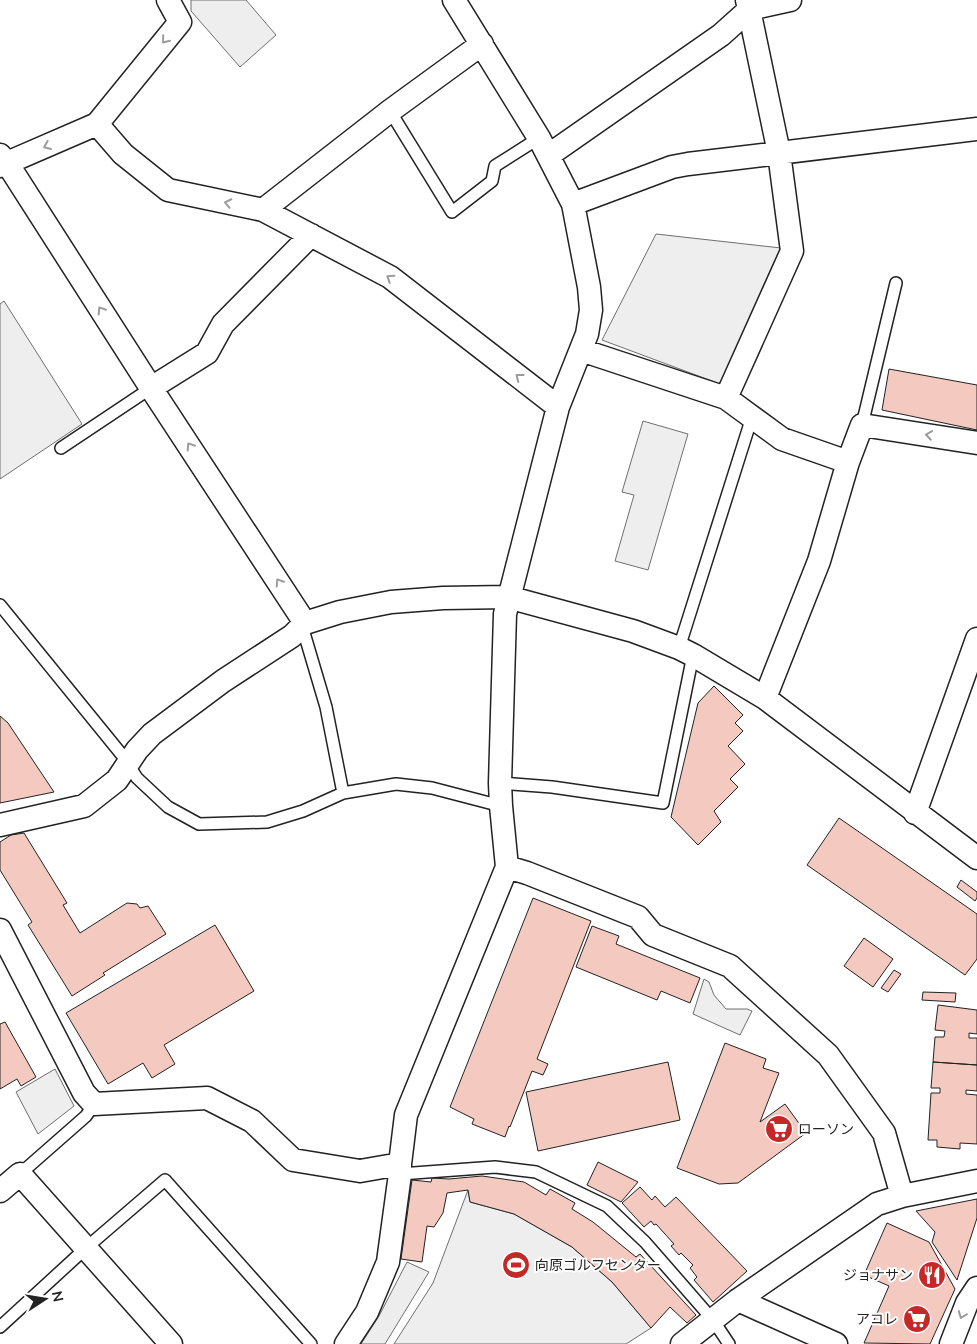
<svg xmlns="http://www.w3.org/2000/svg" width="977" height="1344" font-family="Mulish,'Noto Sans JP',sans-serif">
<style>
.green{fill:#eee;stroke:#6f6f6f}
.parking{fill:#ededed;stroke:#6f6f6f}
.building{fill:#f3c9c0;stroke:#222}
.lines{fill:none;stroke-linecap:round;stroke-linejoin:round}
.lane-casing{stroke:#222;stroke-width:14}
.street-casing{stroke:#222;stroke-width:25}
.lane{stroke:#fff;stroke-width:11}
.street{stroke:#fff;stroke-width:22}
.oneway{stroke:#9c9c9c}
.labels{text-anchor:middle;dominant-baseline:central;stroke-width:4;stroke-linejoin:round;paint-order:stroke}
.poi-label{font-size:14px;fill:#222;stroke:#fff;text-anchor:start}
</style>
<rect width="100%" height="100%" fill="#fff"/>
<path class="green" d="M191,0H246L276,35L240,67L191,11Z
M656,234L781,248L720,384L602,340Z
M4,301L82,424L0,479V304Z
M643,421L688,434L648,570L615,561L634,495L622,492Z
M704,979L709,982L714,995L726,1009H747L752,1011L740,1035L693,1014Z
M55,1069L74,1106L38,1134L16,1092Z
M468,1190L470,1202L514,1214L572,1247L612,1282L651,1328L626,1344H394L433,1283Z"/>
<path class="parking" d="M407,1262L429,1272L385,1344H361L379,1316Z"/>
<path class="building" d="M889,369L977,385V430L882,410Z
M714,686L743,715L735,723L743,731L728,746L745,764L730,779L738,787L714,811L721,822L698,845L671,817L698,703Z
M0,716L8,723L54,792L0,803Z
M839,818L977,914V959L965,975L807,865Z
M24,833L67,903L63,905L80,933L127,903L137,904L140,908L148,906L166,934L103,973L105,975L72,996L28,925L32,922L0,870V842L11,835Z
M961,880L977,892V898L975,901L957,887Z
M533,898L591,921L537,1059L548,1064L543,1075L532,1071L510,1127L509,1126L505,1137L472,1124L474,1119L450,1107Z
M215,925L254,991L164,1045L175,1064L152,1078L143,1063L108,1084L66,1013Z
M592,926L619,936L616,944L700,978L690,1003L661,991L657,1000L576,967Z
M864,938L893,959L873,987L844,966Z
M894,970L901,974L888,992L881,988Z
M923,992L956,993L955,1002L922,1000Z
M938,1005L977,1010V1034L969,1033V1038H977V1065L933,1062L935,1037H944L945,1031L935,1030Z
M5,1022L36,1077L21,1086L17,1079L0,1089V1024Z
M725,1043L766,1059L763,1068L779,1073L760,1122L785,1104L806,1133L738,1183L719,1184L677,1168Z
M668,1062L680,1120L538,1151L526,1092Z
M933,1062L977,1065V1091L966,1090V1094L977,1095V1144L960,1143V1149L937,1147V1140H928L931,1093H940V1088H931Z
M598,1162L638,1182L621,1202L587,1185Z
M482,1176L524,1182L546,1195L550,1189L575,1203L572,1209L593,1222L636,1257L640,1254L696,1315L687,1323L670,1307L651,1328L612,1282L572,1247L514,1214L470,1202L468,1190L447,1193L443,1213L434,1227L427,1226L422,1262L401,1259L412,1180L431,1182L432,1178L449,1179Z
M640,1187L652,1200L655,1196L665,1207L676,1197L747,1271L713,1302L694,1280L697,1277L690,1268L693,1265L681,1253L679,1255L671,1246L674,1244L656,1224L654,1225L651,1221L644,1227L622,1203Z
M977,1199V1218L957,1280L932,1242L935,1232L916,1211Z
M887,1223L929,1242L955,1289L930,1344L864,1343L889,1286L864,1275Z"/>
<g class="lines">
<g class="lane-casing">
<path id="lane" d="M390,111L452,212L492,181L495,166L539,138
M862,425L896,283
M61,448L151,388
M0,605L122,755L137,778L168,807L199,824L267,822L303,811L343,793L396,784L432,788L501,806
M302,626L326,707L343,793
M679,648L752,417
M500,783L552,787L663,803L693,655
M20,1174L86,1116L94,1104
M400,1174L495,1167L536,1172L607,1206L645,1242L713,1320L729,1344
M0,1327L86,1248L165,1180L311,1344"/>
</g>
<g class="street-casing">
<path id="street" d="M97,124L123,154L168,190L263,210L390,277L558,407
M0,155L7,163L151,388L305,623
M549,155L721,35L750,9L790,0
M0,166L97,124L180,22L168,0
M573,204L672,167L688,164L977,129
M263,210L390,111L482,44
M581,350L726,398L782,439L848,462
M151,388L207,353L223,324L311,235
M726,398L792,251L779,153L747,0
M765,698L819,561L848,462L862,425L977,443
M915,813L977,639
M0,825L84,806L117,780L137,750L152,734L223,681L292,636L305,623L340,612L391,602L443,598L508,597L633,631L679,648L693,655L765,698L977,858
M507,867L527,873L638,917L653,935L730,966L828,1055L884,1133L902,1196
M0,930L84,1093L94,1104L207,1098L252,1121L293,1160L360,1171L400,1164
M0,1191L20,1174L171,1344
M738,1300L836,1344
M346,1344L367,1312L388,1262L400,1174V1164L406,1115L507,867L501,806L500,783L505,614L558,407L587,334L591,310L589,287L573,204L539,138L454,0
M682,1344L738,1300L877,1204L902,1196L977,1181
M951,1344L967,1303L977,1288"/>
</g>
<use href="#lane" class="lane"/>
<use href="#street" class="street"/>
</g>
<defs><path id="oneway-chevron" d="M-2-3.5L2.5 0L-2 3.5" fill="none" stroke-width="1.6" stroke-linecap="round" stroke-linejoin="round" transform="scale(1.25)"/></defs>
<g class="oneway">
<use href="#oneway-chevron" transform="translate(165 40) rotate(129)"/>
<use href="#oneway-chevron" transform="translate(47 146) rotate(157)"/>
<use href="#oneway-chevron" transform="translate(228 203) rotate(-168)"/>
<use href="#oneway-chevron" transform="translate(390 278) rotate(-147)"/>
<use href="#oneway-chevron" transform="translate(101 310) rotate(-123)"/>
<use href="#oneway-chevron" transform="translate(519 377) rotate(-142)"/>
<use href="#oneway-chevron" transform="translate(929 435) rotate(-171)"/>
<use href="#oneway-chevron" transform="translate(190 446) rotate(-123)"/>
<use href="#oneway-chevron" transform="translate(279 582) rotate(-123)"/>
<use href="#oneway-chevron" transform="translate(962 1315) rotate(111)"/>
</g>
<defs>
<g id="supermarket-disc" transform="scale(1.4375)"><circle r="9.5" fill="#c62828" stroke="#fff"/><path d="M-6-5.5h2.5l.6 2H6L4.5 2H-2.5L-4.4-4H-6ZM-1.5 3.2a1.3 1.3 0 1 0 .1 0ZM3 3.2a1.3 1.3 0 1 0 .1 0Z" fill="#fff"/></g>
<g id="stadium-disc" transform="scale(1.4375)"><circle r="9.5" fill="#c62828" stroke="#fff"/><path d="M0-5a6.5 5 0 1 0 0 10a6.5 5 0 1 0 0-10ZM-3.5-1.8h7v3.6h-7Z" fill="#fff"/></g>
<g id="restaurant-disc" transform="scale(1.4375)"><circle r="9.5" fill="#c62828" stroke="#fff"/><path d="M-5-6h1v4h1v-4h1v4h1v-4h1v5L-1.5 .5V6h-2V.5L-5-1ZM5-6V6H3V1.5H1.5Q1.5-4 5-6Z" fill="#fff"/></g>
</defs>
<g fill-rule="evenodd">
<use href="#supermarket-disc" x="779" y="1129"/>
<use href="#stadium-disc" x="516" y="1265"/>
<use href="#restaurant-disc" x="932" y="1275"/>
<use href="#supermarket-disc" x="917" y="1319"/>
</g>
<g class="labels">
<g class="poi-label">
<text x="798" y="1129">ローソン</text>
<text x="535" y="1265">向原ゴルフセンター</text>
<text x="913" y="1275" text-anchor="end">ジョナサン</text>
<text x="898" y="1319" text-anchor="end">アコレ</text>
</g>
</g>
<g transform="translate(45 1299) rotate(78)" stroke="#ffffff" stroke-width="4" paint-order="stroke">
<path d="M0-4L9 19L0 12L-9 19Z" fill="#222222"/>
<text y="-8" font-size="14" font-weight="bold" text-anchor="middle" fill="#222222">N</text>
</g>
</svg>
